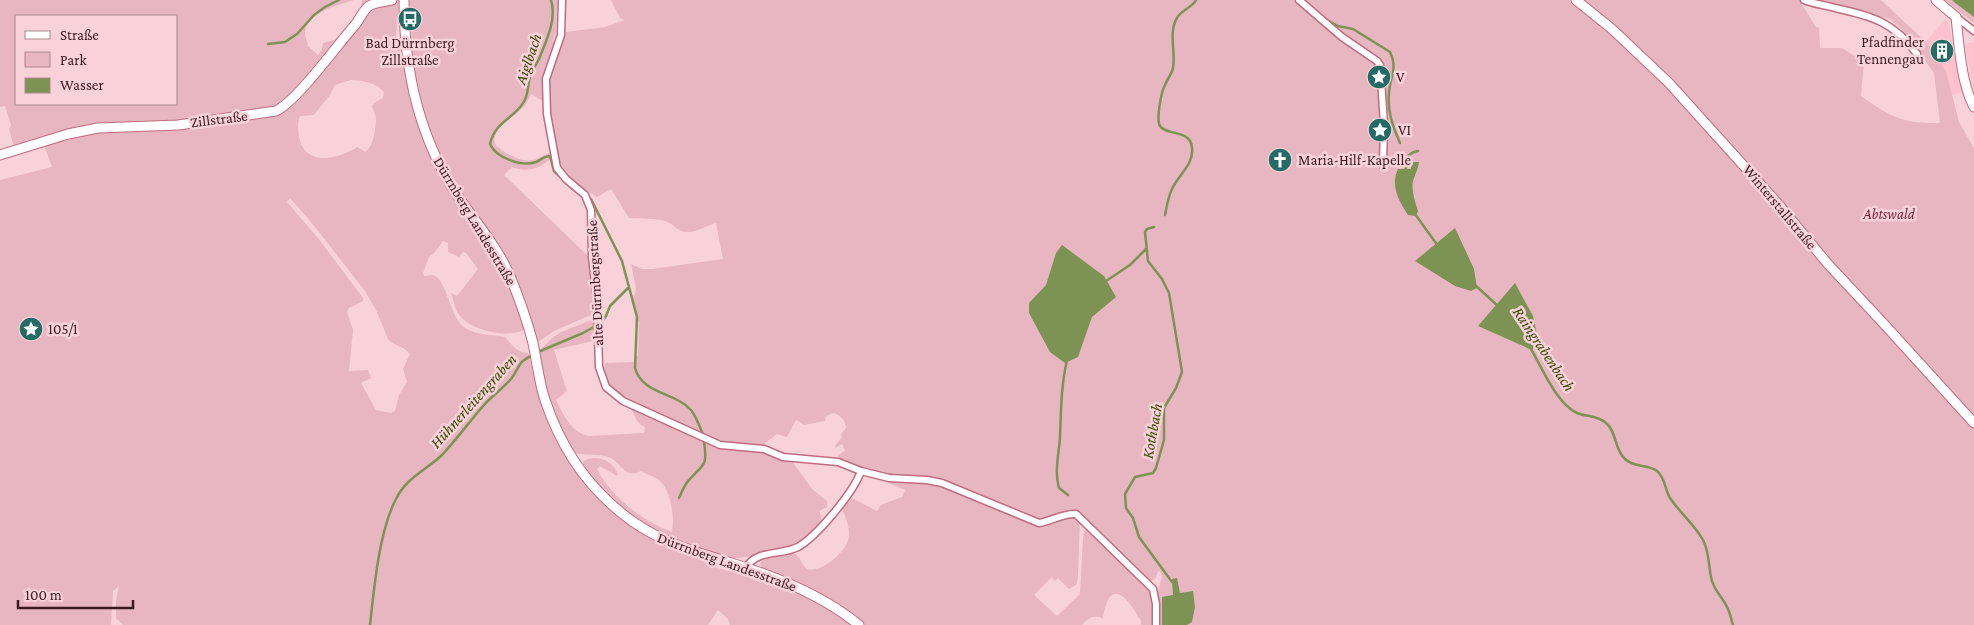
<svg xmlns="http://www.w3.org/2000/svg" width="1974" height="625" font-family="'Crimson Pro',serif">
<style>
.built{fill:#fec1cd}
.green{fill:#e8b6c0;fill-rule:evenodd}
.water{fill:#7c9354}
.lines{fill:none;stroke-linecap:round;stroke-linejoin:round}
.stream{stroke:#7c9354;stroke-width:2.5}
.street-casing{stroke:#c06b7f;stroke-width:9}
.secondary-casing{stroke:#c06b7f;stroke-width:11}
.street{stroke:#fff;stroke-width:6}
.secondary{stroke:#fff;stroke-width:9}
.labels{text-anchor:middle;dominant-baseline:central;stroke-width:5;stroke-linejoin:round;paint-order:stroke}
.poi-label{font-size:15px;fill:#3c1922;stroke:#f9d2d9;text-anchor:start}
.street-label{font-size:15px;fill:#3c1922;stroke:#f9d2d9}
.park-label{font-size:15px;font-style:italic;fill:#7c2540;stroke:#f9d2d9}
.water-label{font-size:16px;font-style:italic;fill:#374c00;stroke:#f9d2d9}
</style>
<rect width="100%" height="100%" fill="#f9d2d9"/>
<path class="built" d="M1945,19L1949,24L1962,92L1952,95L1946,71L1926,42Z
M1974,42V91L1965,44Z"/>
<path class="green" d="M0,0H354C339,5 309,11 305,31C304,36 308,41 308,46L318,55L322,49L323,43L338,39L361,11L362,0H399L396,37L403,58L412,104L428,148L435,165L454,197L496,258L517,301L525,329C510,339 474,331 462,318C455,312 454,301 451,293L457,296L478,269L466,253L463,252L459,257L448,252V243L443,241L435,252L429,257L423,273L424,276C427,276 430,275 432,275C447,277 449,316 464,327C477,336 491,334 505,337C512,345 516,352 528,353L546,418L559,446L600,501L621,519L652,539L699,558L708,565L728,571L739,569L789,587L835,612L852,625H730L728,619L718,610L708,625H123L116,618V601L119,586L113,591L111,625H0V180L52,167L44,145L16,154L9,129L11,125L5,106L0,107ZM16,16H176V104H16ZM351,80C362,80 377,83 384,92L383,98L374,103L372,106C373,110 375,113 376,118C376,128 374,146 365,152L357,147C339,159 304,168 299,136C298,128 297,124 300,116L314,115L330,95L335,85ZM290,198L311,222L365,291L376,310L388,339C394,346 404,346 410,354L403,369L407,382L399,395L395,411L391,413L376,410L361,383L371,378L368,370L349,371L353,330L347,312L349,308L363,301V298L318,238L287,202Z
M409,0H557L556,32L553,41L560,46L566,32L605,27L625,20L620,18L611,0H1799L1816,27L1819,28L1820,48H1842L1864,62L1861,96C1890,117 1904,124 1940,123L1934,73L1901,28L1890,19L1815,0H1881L1926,42L1946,71L1959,122L1974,148V625H1158V591L1162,576L1159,570L1155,579L1150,581L1146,579L1080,516L1078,577L1076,585L1069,589L1058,578L1055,581L1052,577L1034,595L1057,616L1080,594L1083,538L1084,532L1088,529L1148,588L1154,598V625H1141V621C1136,613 1120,583 1109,598C1106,603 1104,612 1103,618C1093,615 1089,617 1082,625H865L828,599L799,583L763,569L760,564L763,560L793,553C800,555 801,565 807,569C821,573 844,554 848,540C851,529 846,518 842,509L852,498L877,511L881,505L902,497L905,490L873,476C895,481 918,481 940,485L1039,527L1044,523L1046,519L1029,517L958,487L873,472L839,459L838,455L845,451L842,444L835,448L836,444L842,438L841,434L846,428C845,420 841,416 834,413L826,416L825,421L804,425L796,420L787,437L777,434L764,444L763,451L792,461L812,489L827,501V507L819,511C825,523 818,527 809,536C799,547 782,550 768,553C757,555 745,558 734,558C724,558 713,553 704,551C655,537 615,508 584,468L583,461C596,454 614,460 618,475L617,476L600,466L597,469C611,497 644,522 672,532C675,518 671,493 661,482C656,476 647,475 641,471C625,479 623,465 611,458C599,453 586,456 574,453C553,422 545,386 540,350L552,338L561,332L594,319L597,340L554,350L567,391L556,400C564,415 571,433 589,436L644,433L645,427C634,422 636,414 629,406C616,390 606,390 603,368L606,363L634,362L635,355L638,356L639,323L631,296L635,294L636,289L631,264L642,269H652L723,259L716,223C706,226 696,233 686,232C677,232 673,223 665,221C655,218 641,219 629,218L611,189L597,197L574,182L559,165L549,100H541L531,94C528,100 526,106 520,110C511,119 479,137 503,151C512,156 523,163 533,160C539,159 544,154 551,153L552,156C543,169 526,173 512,167L504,175L589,257L594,289L593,314L554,331L538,342C530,317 523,291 511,267C488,224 455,189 435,145C424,121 412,83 411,57C410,45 412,34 412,23C411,15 409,8 409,0Z
M1945,0H1952L1974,17V23Z"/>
<path class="water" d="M1952,0H1974V17L1954,2Z
M1411,162H1419C1418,169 1416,172 1414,178C1410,188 1415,201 1418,211L1416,216L1408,215C1399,201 1390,186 1398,169H1411Z
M1455,228L1474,269L1477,288L1471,291L1455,286L1415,261Z
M1062,245L1104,276L1116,297L1092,317L1078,357L1065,363L1050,352L1029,313V303L1046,285L1056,253Z
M1515,283L1533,316L1538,339L1532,350L1478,326Z
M1177,578L1180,593L1193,591L1195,607L1192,622L1187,625H1162V597L1173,595L1172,579Z"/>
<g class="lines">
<path class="stream" d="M551,0C557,20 546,41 539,59C536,65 532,71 530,77C527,88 529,96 521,106C510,120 495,123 490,144C496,158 522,167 536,162C541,160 544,156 550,156L554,171L573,189
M1325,19L1338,26L1353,29L1390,52C1398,69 1390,76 1389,93C1387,111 1393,127 1400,143
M268,44L285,42L297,34L314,15L325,7L339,0
M1406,172C1405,161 1406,153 1418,151
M591,199L622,261L637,317L635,368C642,394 675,392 691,410C696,416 700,427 703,435
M1415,214L1438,246
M1165,215C1167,206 1168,197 1172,189C1178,175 1194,165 1192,148C1191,129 1166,136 1160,126C1156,120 1161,92 1165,85C1167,79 1172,74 1173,68C1176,52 1168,33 1177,18C1181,10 1192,8 1196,0
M1154,227L1147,229L1145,232L1148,261L1162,279L1169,293L1182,372L1176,388L1164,408V440L1156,468L1153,473L1135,477L1125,494L1126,508L1133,518L1139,537L1172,582
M1106,281L1130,265L1146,249
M1476,286L1498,306
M1531,349C1542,368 1557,404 1577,413C1587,417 1597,415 1606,423C1617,432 1614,449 1625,459C1634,468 1648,464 1657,471C1665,477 1665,490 1670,498C1680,513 1694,524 1703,540C1710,553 1708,567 1712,581C1715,591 1722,597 1727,607C1730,612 1731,619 1733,625
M538,352L583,333L601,323L606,316L610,306L628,288
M1067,360C1061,386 1061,411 1060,437C1059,454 1054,471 1059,488L1068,495
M679,498C682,492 684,485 689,480C703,464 708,467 704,442
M370,625C374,589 379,531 396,499C406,478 426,470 442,455C457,439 469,422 484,405C492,396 503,388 511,379C521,366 516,363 533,355"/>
<g class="street-casing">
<path id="street" d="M562,0L561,35L546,79L547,114L557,168L566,179L585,195L591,210L592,257L597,299L599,367L606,387L623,401L720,445L764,449L783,457L838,462L861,471L889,478L927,480L942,483L1039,523C1052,521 1063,513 1076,514L1153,589L1156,604V625
M1299,0L1342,37L1377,61L1380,65L1384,124L1383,166
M1804,0C1814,4 1825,5 1835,8C1872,16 1894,22 1917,54
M1956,17L1974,31
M747,567C755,550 783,555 798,547C817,536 854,492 861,471"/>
</g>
<g class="secondary-casing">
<path id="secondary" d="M404,0C404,68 419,137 457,195C475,221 497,246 510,276C519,298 527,320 533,343C537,362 539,382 545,400C561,448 590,491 632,521C669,547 705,554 747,568C787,581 826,598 859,625
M1576,0L1612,29L1669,83L1780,206L1827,263L1884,324L1974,423
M1936,0L1956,17C1959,44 1961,83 1974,107
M0,155L68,134L98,128L178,125L276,111C298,100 337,45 355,25C360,19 363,10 369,6C375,2 385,2 392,0"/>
</g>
<use href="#street" class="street"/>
<use href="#secondary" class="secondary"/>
</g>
<defs>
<g id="bus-disc" transform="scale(1.25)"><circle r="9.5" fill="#236c65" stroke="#f9d2d9"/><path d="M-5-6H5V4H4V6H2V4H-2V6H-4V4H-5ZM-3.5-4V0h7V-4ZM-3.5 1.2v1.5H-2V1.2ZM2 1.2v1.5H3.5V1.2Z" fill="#fff"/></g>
<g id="building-disc" transform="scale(1.25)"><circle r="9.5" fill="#236c65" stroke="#f9d2d9"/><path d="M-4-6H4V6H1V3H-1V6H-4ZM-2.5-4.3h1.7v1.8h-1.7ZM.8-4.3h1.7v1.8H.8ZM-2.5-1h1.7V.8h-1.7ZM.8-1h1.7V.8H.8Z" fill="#fff"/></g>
<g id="sight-disc" transform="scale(1.25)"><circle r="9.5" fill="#236c65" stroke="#f9d2d9"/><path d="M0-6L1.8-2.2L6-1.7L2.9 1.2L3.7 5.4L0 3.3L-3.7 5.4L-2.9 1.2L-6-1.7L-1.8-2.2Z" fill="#fff"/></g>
<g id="church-disc" transform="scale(1.25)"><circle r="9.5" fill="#236c65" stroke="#f9d2d9"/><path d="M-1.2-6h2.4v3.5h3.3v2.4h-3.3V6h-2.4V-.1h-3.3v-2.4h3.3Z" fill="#fff"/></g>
</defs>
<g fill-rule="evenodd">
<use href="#bus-disc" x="410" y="19"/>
<use href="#building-disc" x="1942" y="51"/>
<use href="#sight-disc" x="1379" y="77"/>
<use href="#sight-disc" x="1380" y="130"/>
<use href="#church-disc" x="1280" y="160"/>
<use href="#sight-disc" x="31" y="329"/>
</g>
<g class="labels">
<g class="poi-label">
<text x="1924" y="42" text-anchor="end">Pfadfinder<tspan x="1924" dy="17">Tennengau</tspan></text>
<text x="410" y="43" text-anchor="middle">Bad Dürrnberg<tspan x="410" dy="17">Zillstraße</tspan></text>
<text x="1396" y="77">V</text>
<text x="1398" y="130">VI</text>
<text x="1298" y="160">Maria-Hilf-Kapelle</text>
<text x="48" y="329">105/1</text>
</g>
<g class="street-label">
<text transform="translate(219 119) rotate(-7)">Zillstraße</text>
<text transform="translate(1780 207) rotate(50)">Winterstallstraße</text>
<text transform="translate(475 221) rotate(59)">Dürrnberg Landesstraße</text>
<text transform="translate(595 283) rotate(-93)">alte Dürrnbergstraße</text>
<text transform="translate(727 562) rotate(20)">Dürrnberg Landesstraße</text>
</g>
<g class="park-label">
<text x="1889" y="214">Abtswald</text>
</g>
<g class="water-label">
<text transform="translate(528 59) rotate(-71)">Aiglbach</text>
<text transform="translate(1544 349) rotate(56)">Raingrabenbach</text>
<text transform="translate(473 401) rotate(-48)">Hühnerleitengraben</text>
<text transform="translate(1152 431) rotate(-80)">Kothbach</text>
</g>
</g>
<rect x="15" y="15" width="162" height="90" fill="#f9d2d9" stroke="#ad8890"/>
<rect x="25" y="31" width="25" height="8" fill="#ffffff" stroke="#ad8890"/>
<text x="60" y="40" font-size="15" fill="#3c1922">Straße</text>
<rect x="25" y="52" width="25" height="15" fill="#e8b6c0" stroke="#ad8890"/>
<text x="60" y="65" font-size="15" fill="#3c1922">Park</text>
<rect x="25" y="78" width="25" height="15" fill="#7c9354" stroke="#ad8890"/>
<text x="60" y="90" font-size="15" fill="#3c1922">Wasser</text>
<path d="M18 600v8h115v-8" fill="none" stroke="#3c1922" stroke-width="2.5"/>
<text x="25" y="600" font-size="15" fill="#3c1922" stroke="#f9d2d9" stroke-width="4" paint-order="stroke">100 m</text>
</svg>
